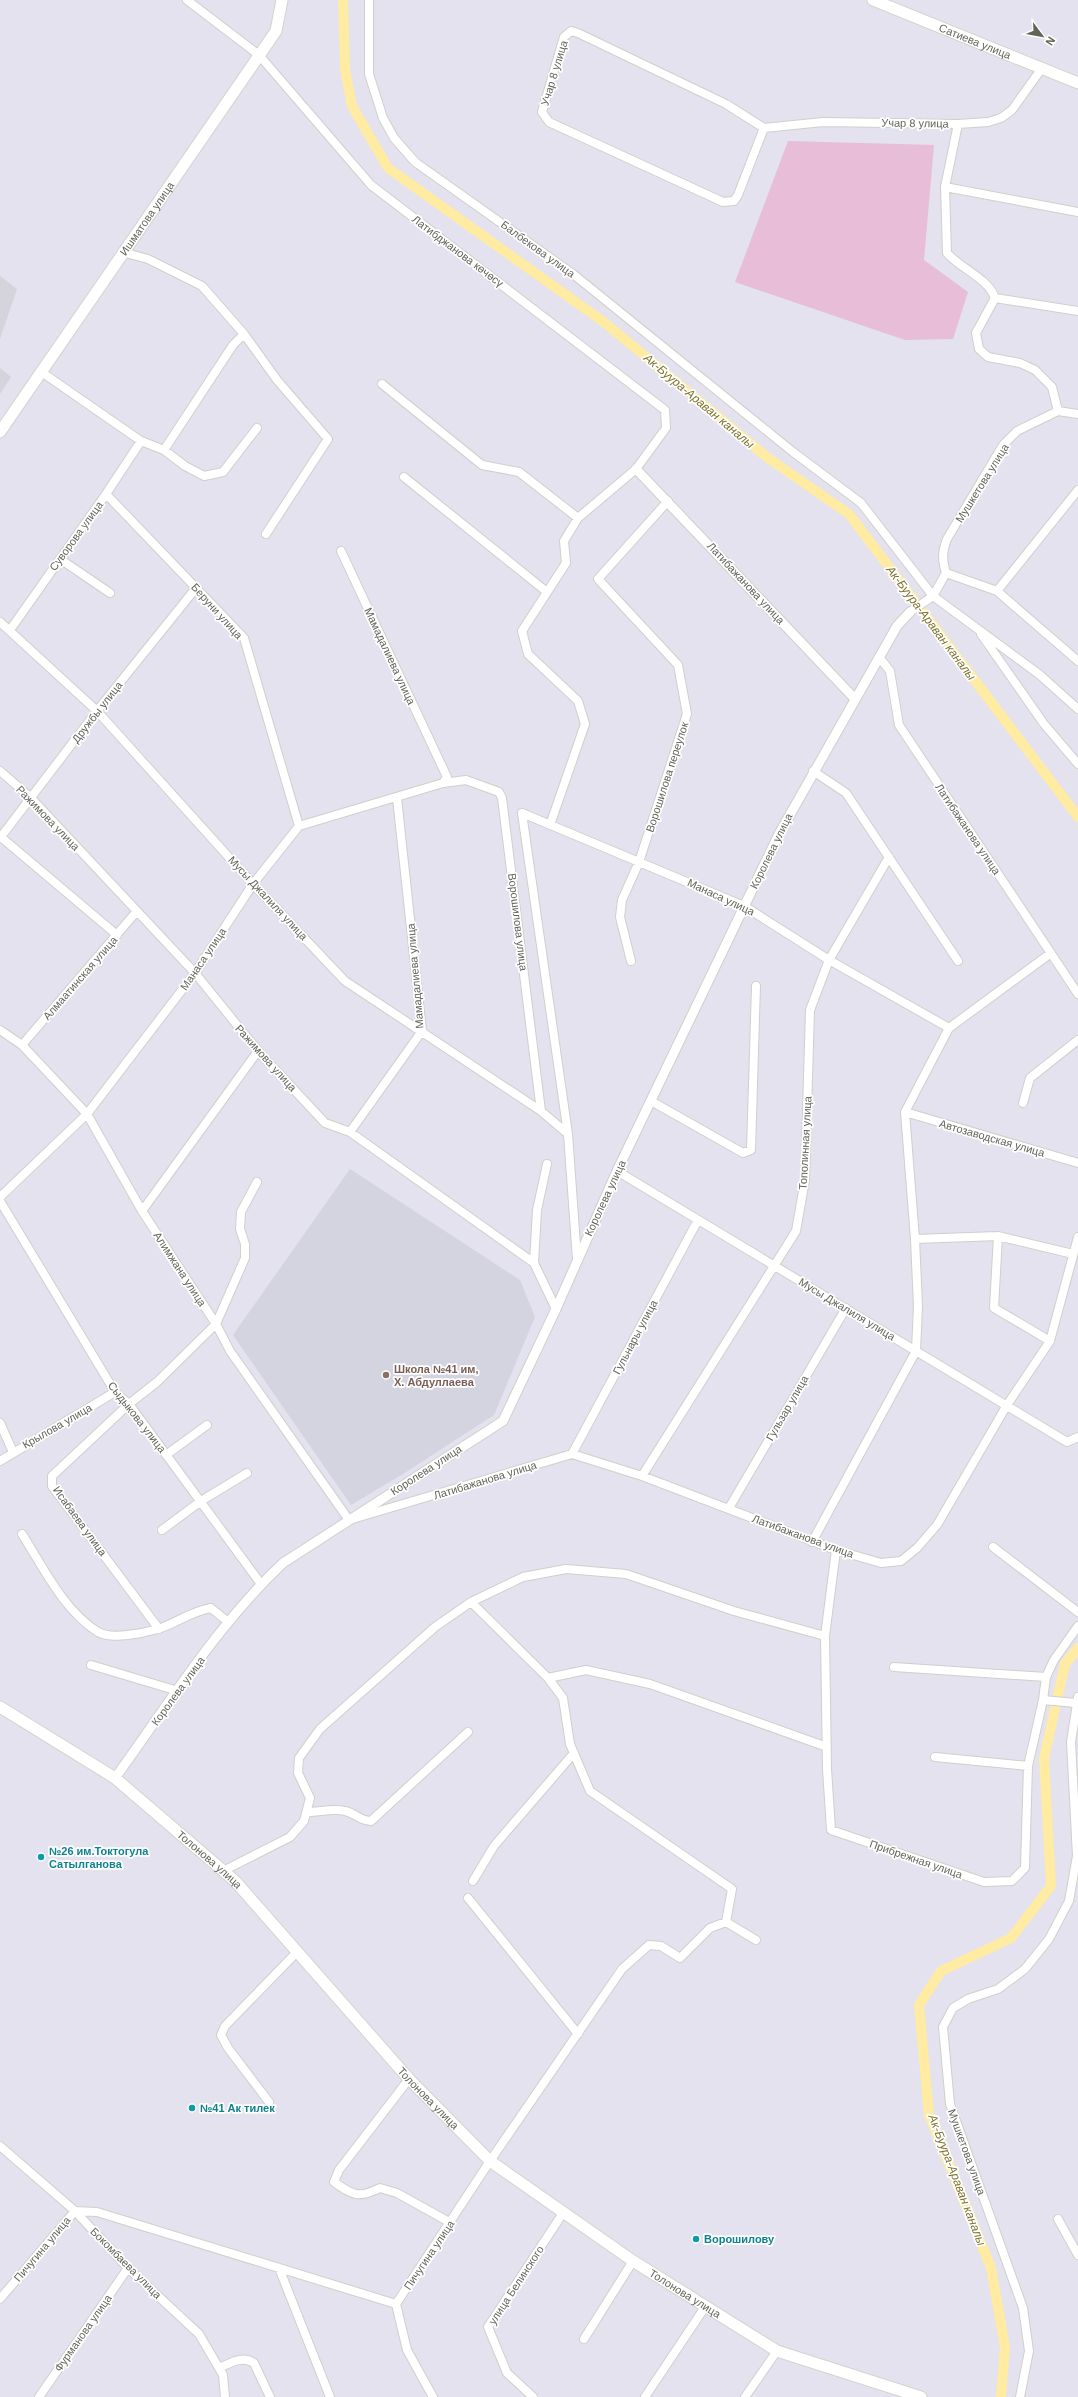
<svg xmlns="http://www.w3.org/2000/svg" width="1078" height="2397" font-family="Arial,sans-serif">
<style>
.industrial{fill:#d5d4dc}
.education{fill:#d4d3e0}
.green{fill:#e7bdd8}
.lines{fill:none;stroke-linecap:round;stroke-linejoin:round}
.canal{stroke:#ffeba1;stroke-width:10}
.minor-casing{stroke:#d0d0c9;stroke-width:10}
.tertiary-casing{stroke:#d0d0c9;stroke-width:11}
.secondary-casing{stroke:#d4d4cb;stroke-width:13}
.minor{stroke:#fff;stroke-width:8}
.tertiary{stroke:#fff;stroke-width:9}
.secondary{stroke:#fff;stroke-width:11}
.education-dot{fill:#8d6e63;stroke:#fff;stroke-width:1.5}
.culture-dot{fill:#0f9aa8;stroke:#fff;stroke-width:1.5}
.labels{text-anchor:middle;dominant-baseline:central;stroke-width:3.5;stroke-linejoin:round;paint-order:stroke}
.street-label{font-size:11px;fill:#64635a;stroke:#fff}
.education-label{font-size:11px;font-weight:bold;fill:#785e54;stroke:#fff;text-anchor:start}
.culture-label{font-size:11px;font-weight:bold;fill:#0d838f;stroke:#fff;text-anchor:start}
.water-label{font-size:12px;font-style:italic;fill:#7f732c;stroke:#fff}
</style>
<rect width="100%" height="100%" fill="#e3e2ee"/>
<path class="industrial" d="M0,276L17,289L0,339Z
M0,368L11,377L0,394Z"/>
<path class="education" d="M350,1169L520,1280L535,1317L494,1415L403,1474L351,1505L233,1335Z"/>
<path class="green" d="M788,141L934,145L924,260L968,292L953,339L905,340L735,282Z"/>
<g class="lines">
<path class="canal" d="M343,0L345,70L352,106L388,168L605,323L768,458L849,514L1078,817
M1001,2397L1005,2347L991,2268L929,2115L919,2005L941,1971L1011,1938L1051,1886L1044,1758L1065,1664L1078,1648"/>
<g class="minor-casing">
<path id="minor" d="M187,0L259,55L371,185L665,410L666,428L636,469L578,518L564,541L566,563L522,631L528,654L578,701L585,724L550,825
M369,0V74L383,118L394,138L415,162L573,274L793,452L861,503L933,596L1040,675L1078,709
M958,124L945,187L947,253C961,269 988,278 995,298L976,333L979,349L988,357L1020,363L1035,370L1052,387L1058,411
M764,128L738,195L734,201L723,202L549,122L542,112L564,37L571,31L578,33L726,104L764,128L823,122L958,124L988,122L1001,118L1012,110L1042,68
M945,187L1078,212
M122,252L148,259L202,286L244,334L277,380L328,439L266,534
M995,298L1078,311
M40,371L141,441L164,450L185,466L204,476L223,472L257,428
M382,384L482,465L519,472L578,518
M164,450L233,345L244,334
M404,477L547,592
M106,494L244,638L299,826
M341,551L447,777L443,783
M60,559L110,593
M946,573L997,591L1078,661
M997,591L1078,490
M910,612L933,596L946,573C942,560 942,552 947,539L1003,445L1017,431L1058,411L1078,414
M0,622L97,711L253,884L345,981L541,1111L568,1134
M10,630L106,494L141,441
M981,634L1044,724L1078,764
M879,657L890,671L899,725L1078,994
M0,771L30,797L195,973L258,1051L325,1123L350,1132L534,1263L556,1309
M813,771L846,793L958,961
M522,813L744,906L829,960L949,1028
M522,813L568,1134L577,1259
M1,837L117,935
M0,838L97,711L196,588
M631,961L620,917L622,900L639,862L687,714L678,665L598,579L668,501
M0,1030L22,1045L87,1114L142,1211L216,1324L230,1351L349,1520L572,1454L642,1476L836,1550L881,1563L901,1561L917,1548L937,1525L1007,1405L1050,1341L1078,1237
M22,1045L137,911
M651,1101L743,1153L751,1150L756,986
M1023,1103L1030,1078L1078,1040
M905,1112L1078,1163
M350,1132L422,1031L397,798
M617,1171L1067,1442L1078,1437
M0,1197L87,1114L195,973L253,884L299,826L443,783L466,780L499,792L502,798L541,1111
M0,1201L115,1392L129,1404L261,1584
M142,1211L258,1051
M998,1236L994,1308L1050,1341
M915,1239L998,1236L1073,1254
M534,1263L537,1210L547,1164
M0,1423L13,1452
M572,1454L698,1220
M166,1455L207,1425
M0,1461L115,1392
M642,1476L796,1231L805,1180L810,1010L829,960L889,857
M729,1508L846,1308
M162,1530L201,1501L247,1473
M22,1534C43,1567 64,1611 98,1632C111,1640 144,1633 158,1629C177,1623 189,1612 211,1608L228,1622
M812,1542L916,1351L918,1306L915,1239L905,1112L949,1028L1051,953
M993,1547L1078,1612
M836,1550L825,1636L827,1769L831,1830L984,1882L1012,1881L1025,1868L1028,1766L1043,1700L1046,1677L1054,1660L1078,1626
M471,1602L548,1678L563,1698L570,1744L590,1791L732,1889L726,1922
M159,1629L52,1486V1476L129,1404L157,1382L216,1324L245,1258V1244L240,1229L241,1212L257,1182
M91,1665L178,1691
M894,1667L1046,1677
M548,1678L586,1670L650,1684L827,1747
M1043,1700L1076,1703
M935,1757L1028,1766
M308,1812C319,1812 334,1808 345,1811C355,1813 360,1821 371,1821L468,1732
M223,1871L290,1837L304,1821L310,1798L298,1773L299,1758L320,1729L435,1627L471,1602L523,1577L566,1569L626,1574L734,1611L825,1636
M473,1881L494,1846L574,1753
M468,1898L578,2034
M409,2079L339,2170L334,2182C353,2195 358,2199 380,2188L397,2193L451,2223
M269,2102L228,2048L221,2035L225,2026L296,1953
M0,2146L75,2211L128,2268L199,2334L223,2375L225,2397
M1058,2219L1078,2255
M279,2268L330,2397
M0,2299L75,2211L97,2212L396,2304
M396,2304L490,2161L622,1969L649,1945L661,1946L680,1958L710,1928L726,1922L756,1940
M396,2304L407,2350L433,2397
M584,2339L633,2261
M219,2368C231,2363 242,2355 254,2363L270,2397
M39,2397L128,2268
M533,2397L507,2373L488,2327L563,2213
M645,2397L705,2307
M745,2397L777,2351
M1020,2397L1029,2351L1023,2308L950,2104L943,2027L953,2008L968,1999L998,1989L1025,1969L1049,1939L1069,1901L1077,1856L1071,1742L1078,1697"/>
</g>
<g class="tertiary-casing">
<path id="tertiary" d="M636,469L855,699
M115,1778C168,1705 217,1625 283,1563L503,1421L556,1309L617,1171L779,834L897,626L910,612"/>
</g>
<g class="secondary-casing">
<g id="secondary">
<path id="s1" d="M873,0L1078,83"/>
<path id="s2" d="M0,432L276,31L282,0"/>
<path id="s3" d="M0,1707L115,1778L235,1881L409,2079L490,2161L633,2261L777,2351L921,2397"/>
</g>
</g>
<use href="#minor" class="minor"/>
<use href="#tertiary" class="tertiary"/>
<use href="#secondary" class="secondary"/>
</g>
<circle class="education-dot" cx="386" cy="1375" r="4"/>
<g class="culture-dot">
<circle cx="41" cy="1857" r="4"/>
<circle cx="192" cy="2108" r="4"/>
<circle cx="696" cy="2239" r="4"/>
</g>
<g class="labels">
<g class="street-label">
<text stroke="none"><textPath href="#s1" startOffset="110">Сатиева улица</textPath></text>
<text transform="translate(554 73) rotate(-73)">Учар 8 улица</text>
<text transform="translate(915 123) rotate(1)">Учар 8 улица</text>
<text stroke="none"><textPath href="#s2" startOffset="259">Ишматова улица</textPath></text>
<text transform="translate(538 249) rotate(36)">Балбекова улица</text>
<text transform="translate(458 251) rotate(37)">Латибджанова көчөсү</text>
<text transform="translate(982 483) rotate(-58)">Мушкетова улица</text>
<text transform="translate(76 536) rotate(-54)">Суворова улица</text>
<text transform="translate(746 583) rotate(47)">Латибажанова улица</text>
<text transform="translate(217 611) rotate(48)">Беруни улица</text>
<text transform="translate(390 656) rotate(65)">Мамадалиева улица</text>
<text transform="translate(97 712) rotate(-52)">Дружбы улица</text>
<text transform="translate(667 777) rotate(-72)">Ворошилова переулок</text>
<text transform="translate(48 818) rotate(46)">Ражимова улица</text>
<text transform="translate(968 829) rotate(56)">Латибажанова улица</text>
<text transform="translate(771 851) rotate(-64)">Королева улица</text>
<text transform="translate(721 897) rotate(25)">Манаса улица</text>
<text transform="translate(268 898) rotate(47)">Мусы Джалиля улица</text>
<text transform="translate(518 922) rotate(83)">Ворошилова улица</text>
<text transform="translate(203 959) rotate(-56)">Манаса улица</text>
<text transform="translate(415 976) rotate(-95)">Мамадалиева улица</text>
<text transform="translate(80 978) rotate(-49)">Алмаатинская улица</text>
<text transform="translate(266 1058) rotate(48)">Ражимова улица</text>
<text transform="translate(992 1138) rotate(16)">Автозаводская улица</text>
<text transform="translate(805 1143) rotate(-87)">Тополинная улица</text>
<text transform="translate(605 1198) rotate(-65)">Королева улица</text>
<text transform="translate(180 1269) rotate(57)">Алимжана улица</text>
<text transform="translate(847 1309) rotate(31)">Мусы Джалиля улица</text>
<text transform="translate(635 1337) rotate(-62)">Гульнары улица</text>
<text transform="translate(787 1408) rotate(-60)">Гульзар улица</text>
<text transform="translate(137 1417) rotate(52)">Сыдыкова улица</text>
<text transform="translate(57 1426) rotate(-30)">Крылова улица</text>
<text transform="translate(426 1470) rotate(-33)">Королева улица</text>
<text transform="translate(485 1480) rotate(-17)">Латибажанова улица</text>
<text transform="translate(80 1521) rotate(54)">Исабаева улица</text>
<text transform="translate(803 1536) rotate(20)">Латибажанова улица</text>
<text transform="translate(178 1691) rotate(-54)">Королева улица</text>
<text transform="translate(916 1859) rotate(19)">Прибрежная улица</text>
<text stroke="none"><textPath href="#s3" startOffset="260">Толонова улица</textPath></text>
<text stroke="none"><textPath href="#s3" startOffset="584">Толонова улица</textPath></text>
<text transform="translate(967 2152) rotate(70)">Мушкетова улица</text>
<text transform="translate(42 2249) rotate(-50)">Пичугина улица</text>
<text transform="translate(429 2255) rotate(-56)">Пичугина улица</text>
<text transform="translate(126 2263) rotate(45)">Бокомбаева улица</text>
<text transform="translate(516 2285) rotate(-57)">улица Белинского</text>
<text stroke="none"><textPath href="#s3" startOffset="908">Толонова улица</textPath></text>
<text transform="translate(83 2333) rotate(-55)">Фурманова улица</text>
</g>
<g class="education-label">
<text x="394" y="1369">Школа №41 им,<tspan x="394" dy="13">Х. Абдуллаева</tspan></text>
</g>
<g class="culture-label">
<text x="49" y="1851">№26 им.Токтогула<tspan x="49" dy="13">Сатылганова</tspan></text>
<text x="200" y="2108">№41 Ак тилек</text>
<text x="704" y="2239">Ворошилову</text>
</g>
<g class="water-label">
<text transform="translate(699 401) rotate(40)">Ак-Буура-Араван каналы</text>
<text transform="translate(931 623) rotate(53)">Ак-Буура-Араван каналы</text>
<text transform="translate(957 2180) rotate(69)">Ак-Буура-Араван каналы</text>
</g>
</g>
<g transform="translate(1042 36) rotate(122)" stroke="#ffffff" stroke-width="3" paint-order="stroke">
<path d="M0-3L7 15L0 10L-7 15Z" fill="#64635a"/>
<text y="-6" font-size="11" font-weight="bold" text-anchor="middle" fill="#64635a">N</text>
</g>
</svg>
